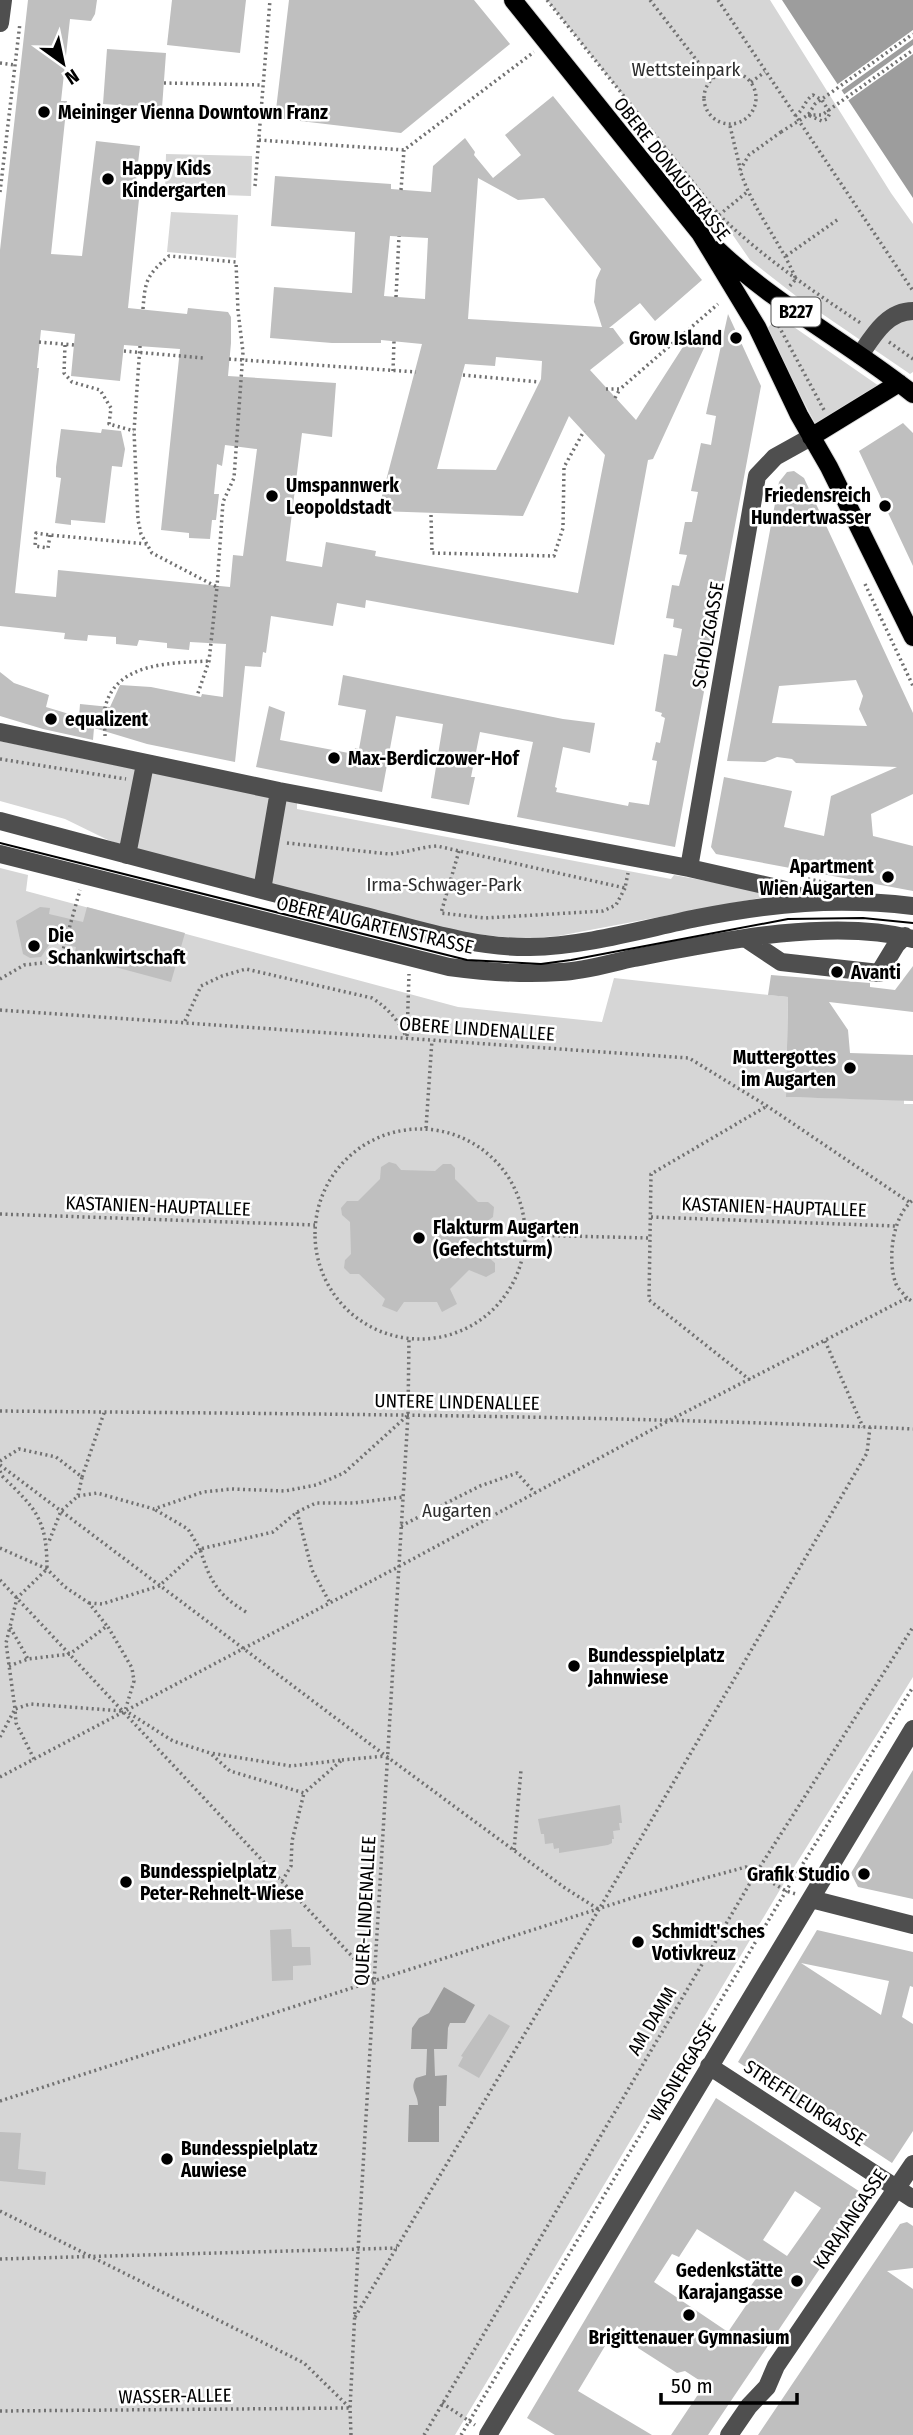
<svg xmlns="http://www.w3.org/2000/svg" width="913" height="2435" font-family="'Fira Sans Condensed',sans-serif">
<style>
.green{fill:#d6d6d6}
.water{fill:#9d9d9d}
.pier{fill:#fff}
.building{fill:#bfbfbf;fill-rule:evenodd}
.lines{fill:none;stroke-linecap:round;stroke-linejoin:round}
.major-casing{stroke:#dbdbdb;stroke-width:20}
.path{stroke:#717171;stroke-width:3.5;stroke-dasharray:2 3.5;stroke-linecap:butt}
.minor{stroke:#4f4f4f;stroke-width:18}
.major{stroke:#000;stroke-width:18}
.tram{stroke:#000;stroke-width:2}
.path-bridge{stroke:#717171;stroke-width:3.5;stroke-dasharray:2 3.5;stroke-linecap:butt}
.poi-dot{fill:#000;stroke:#fff;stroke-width:2.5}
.labels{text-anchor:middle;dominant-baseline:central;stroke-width:5;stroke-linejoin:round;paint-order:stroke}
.shield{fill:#fff;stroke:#4c4c4c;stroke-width:2}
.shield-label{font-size:18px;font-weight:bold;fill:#000}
.park-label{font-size:19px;fill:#2d2d2d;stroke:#fff}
.poi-label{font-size:19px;font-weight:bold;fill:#000;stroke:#fff;text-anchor:start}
.street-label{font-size:19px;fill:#000;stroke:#fff}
</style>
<rect width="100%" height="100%" fill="#fff"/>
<path class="green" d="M547,0H770L891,193L913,224V372L910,374L796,296L750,260L719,215Z
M166,154L252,156L251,196L165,193Z
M171,212L238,215L236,258L167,252Z
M778,316L879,386L817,427L766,330Z
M0,741L297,803V809L671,879L674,875L771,893V896L558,936L520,939L442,930L152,856L108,840L65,819L0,801Z
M0,868L28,875L26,891L458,1007L602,1022L614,978L788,997L786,1097L904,1100V1104H913V1677L781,1888L455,2435H0Z"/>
<path class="water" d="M782,0H913V198L797,23Z
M444,1987L475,2005L465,2023H450L448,2028L447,2049H434L435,2076L447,2075L446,2106H439V2142H408L409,2105H418C418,2094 409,2089 416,2078L426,2075L427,2049H411L412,2028L419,2018L429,2013Z"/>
<path class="pier" d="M913,30V39L839,92L835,86Z
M913,45V54L846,102L842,96Z"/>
<path class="building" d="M28,0H97L95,14L91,21L70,19L61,101H67L51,254L82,256L96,141L140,146L134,198L139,199L128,308L187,314L188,308L228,312L231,317V343L228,376L336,383L332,437L302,433L286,561L322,567L326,542L376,551L375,556L578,593L605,455L569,416L523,516L378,511L422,344L381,340V343H332L270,338L274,287L352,293L355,232L271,226L275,176L391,184V189L431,192L433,166L465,138L475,152L474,155L493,178L521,155L505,135L553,96L702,280L655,321L640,303L609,328H613L624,343L590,370L636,420L688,339L710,335L653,459L648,460L614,645L366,600L365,608L337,603L333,626L271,616L266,653L263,652L261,667L245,666L235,762L147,744L94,728L93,740L43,729L0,716V672L14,683L49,695L46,707L79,717L80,704L110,707L120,685L151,687L201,697L202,694L223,697L226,644L190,642L189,650L167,648V643L139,640L137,646L116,644V637L88,635L87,641L64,639L65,633L0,626V250ZM478,178L518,200L544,198L601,269L596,280L594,302L602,327L468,319ZM390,236L428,238L425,299L384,296ZM41,330L75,334L71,376L120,381L124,345L180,349L161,530L189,533V538L210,539L212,520H216L219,494H214L217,464L222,466L225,445L257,449L243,556L233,555L230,587L58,570L56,597L15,593L39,368H37ZM496,357L542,361L541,379L496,470L437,469L465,364L495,366Z
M172,0H246L240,53L167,45Z
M289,0H474L510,44L401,133L275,118Z
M107,49L166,53L162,108L103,104Z
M728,314L761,386L675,847L517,817L533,742L480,732L471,777H475L469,805L431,798L443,724L396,716L382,792L256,767L269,706L285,712L280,740L354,754L355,748L359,749L366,710L338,705L343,675L563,719L595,723L590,753L563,747L555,787L557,788L556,792L628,806L629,802L649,805L657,761L652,760L656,742L660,743L665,718L661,716L662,713L655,711L664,654L677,656L682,629L673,627L674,619L666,618L672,585L679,586L687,555L679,554L685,522H692L698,492L691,491L701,443L711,445L716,416L706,414Z
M903,423L913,433V566L859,451Z
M61,429L101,433L102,429L121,431L125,449L122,467L112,466L105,523L71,520V525L55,523L61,478L56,477V467Z
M794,471L804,478L913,713V794L871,814L873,836L913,846V891L716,854L711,847L724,777L792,791L784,827L824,836L831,796L897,767L796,763L792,759L777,757L765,762L727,761L779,482L787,472ZM856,680L863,696L859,709L867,726L772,723L779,686Z
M40,907L50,908L49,914L83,922L87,907L185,933L171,982L74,956L76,947L51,942L41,957L30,958L23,954L16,921Z
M913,966V1012L829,1002L848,1030L850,1053L913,1055V1101L786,1097L788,997L768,995L771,975L870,983V987L895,990Z
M389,1162L396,1164L401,1170L435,1171L443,1164H451L455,1168V1179L478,1202H488L494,1207L493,1217L486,1222L487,1256L495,1263V1272L486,1277L469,1270L450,1289L457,1304L442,1312L437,1302H404L397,1312L382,1306L385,1299L359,1274H350L344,1268L345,1260L351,1254L350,1222L342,1215L341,1208L347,1201H358L380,1179L381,1167Z
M913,1770V1899L858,1887L851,1873Z
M620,1805L622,1823H619L620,1830L613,1831L614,1839H612V1843L608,1845L559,1853V1848L554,1849L553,1843L545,1844L544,1834H541L538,1819Z
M291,1929L292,1947H310L311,1965L293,1966V1980L272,1981L270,1930Z
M817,1930L913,1952V1987L910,1986L902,2017L913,2024V2131L892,2163L738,2062ZM801,1963L889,1981L881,2015Z
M489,2014L510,2026L479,2078L458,2066L463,2057L461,2056Z
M716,2098L868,2197L708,2435H671L705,2384L685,2371L677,2373L638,2348L637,2338L617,2326L578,2391L652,2435H555L527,2418ZM795,2191L821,2208L787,2256L763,2240ZM697,2229L762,2270L741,2300L747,2304L728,2332L654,2282L672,2254L679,2257Z
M0,2132L21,2133L18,2169L46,2172L45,2185L0,2181Z
M907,2222L913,2226V2268L887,2271L913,2289V2435H758L900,2224Z"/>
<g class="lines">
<g class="major-casing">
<path id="major" d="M513,0L700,233L757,327L799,415L829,467L913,637
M718,250C777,306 849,343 913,394
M811,437L899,383"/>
</g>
<path class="path" d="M547,0L719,215C764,258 811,290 862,324
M650,0L712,80
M718,0L913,291
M0,63L15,65
M704 98a26 26 0 1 1 52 0a26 26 0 1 1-52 0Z
M751,82L765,72
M164,83L263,85
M795,116C804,110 804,101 813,95L822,100L830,113L827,119L822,121L808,115
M730,126L740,168
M781,132L749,155L740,170C752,209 780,241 796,279L789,287
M259,140L404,150L534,52
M255,186L270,0
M401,190L404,150
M0,192L20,23
M719,215L747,192
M786,256L840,218
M396,297L399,236
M143,309C145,280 147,275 169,256L236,262L238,311L243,352L234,478L223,502L217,587
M776,321L824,410
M39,342L74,345
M889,342L913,359
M65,345L64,373L72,382L100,390L111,408L109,424L134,431
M140,346L134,431L138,520L141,534L152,553L217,587L209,661L197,696
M124,351L203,358
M229,359L416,372
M393,371L394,341
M463,375L539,382
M606,389H620L718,304
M615,398L620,389
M431,515L432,553L554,556L563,528L564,467L584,431
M50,535L48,548L35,546L36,533L50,535L147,544
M865,584L913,686
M105,736C105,727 103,716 105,708C115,662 172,663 209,661
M0,759L126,779
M287,843L389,854C406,853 420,847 437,846L625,888L628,873
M459,851L441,913L485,918L603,911L616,905L625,888
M808,879L828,883
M0,979L24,965L60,961L80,890
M0,1010L689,1058L767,1106L909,1202
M185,1021L201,986L222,976L246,969L372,998C389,1009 398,1020 407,1038
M407,1036L409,974
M426,1128L432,1040
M315 1234a105 105 0 1 1 210 0a105 105 0 1 1-210 0Z
M0,1214L315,1225
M651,1217L895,1226
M525,1235L650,1238
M907,1298C904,1294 898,1289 896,1284C887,1261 892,1216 913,1200
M825,1341L863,1427
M750,1380L649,1300L651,1174L767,1106
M0,1411C304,1414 609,1415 913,1429
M0,1461L19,1449L56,1457L82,1477L78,1496L61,1511L48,1544
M0,1465L386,1756L565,1888L598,1909
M0,1471L2,1476C36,1509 47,1519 47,1569L17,1598L10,1627
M82,1477L104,1413
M78,1496L97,1493L154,1509L203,1492L232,1489L285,1491L316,1485L344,1473L407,1416
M297,1512L312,1570L330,1603
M401,1526L480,1486L517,1473L535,1493
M0,1548L47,1569L65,1587L89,1603L107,1626L70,1654L28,1659L9,1666
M0,1580L376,1982
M89,1603L102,1604L159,1586L200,1549L188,1529L154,1509
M246,1612C217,1594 210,1581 200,1549L273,1532L297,1512L316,1503H354L403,1497
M108,1627L132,1668L134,1681L125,1711
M129,1713L173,1741L210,1753L230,1771L304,1793L342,1760L291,1766L210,1753
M0,1737L15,1709L6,1643L10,1627L28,1659
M34,1759L16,1723L15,1709L30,1704L122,1711
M342,1760L385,1756
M0,1777L398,1567L668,1421L907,1298L913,1302
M514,1850L521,1770
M282,1881L291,1866L292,1841L304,1793
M0,2101L635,1897L746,1867L786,1891L796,1894
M0,2211L304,2363L350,2408
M0,2259L397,2248
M355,2317L578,1945L867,1453L870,1427
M442,2403L475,2425
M0,2411L350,2408
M351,2435L350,2408L358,2251L408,1415L409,1338
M424,2435L756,1873L913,1627
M461,2435L786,1891L913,1687"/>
<path class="minor" d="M0,23L3,0
M860,355C873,336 887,311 913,311
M0,732L279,791L689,868L782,889L809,900
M0,821C116,852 232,883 349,912C408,926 469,948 530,947C586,946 643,929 697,918C773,903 836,897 913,906
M0,854L449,967C486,972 523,975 560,972C585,971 610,963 634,958C715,942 832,917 913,939
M127,855L145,764
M689,868L757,476L775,457L811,437
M262,890L279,791
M745,938L781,962L879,973L896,945L905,936
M811,1899L913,1925
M709,2066L913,2199
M488,2435L913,1729
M729,2435L749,2406L767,2387L776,2366L913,2164"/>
<use href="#major" class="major"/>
<path class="tram" d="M0,843L467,960L541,964L571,960L788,919L863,918L913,923"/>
<path class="path-bridge" d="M808,115H822L913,50
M781,132L808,115L815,104L913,34"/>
</g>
<g class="poi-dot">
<circle cx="44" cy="112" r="7"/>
<circle cx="108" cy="179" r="7"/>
<circle cx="736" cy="338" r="7"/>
<circle cx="272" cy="496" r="7"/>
<circle cx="885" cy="506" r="7"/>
<circle cx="51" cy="719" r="7"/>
<circle cx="334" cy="758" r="7"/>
<circle cx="888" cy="877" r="7"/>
<circle cx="34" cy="946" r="7"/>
<circle cx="837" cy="972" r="7"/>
<circle cx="850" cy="1068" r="7"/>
<circle cx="419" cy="1238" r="7"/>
<circle cx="574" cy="1666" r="7"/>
<circle cx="864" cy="1874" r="7"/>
<circle cx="126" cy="1882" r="7"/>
<circle cx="638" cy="1942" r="7"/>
<circle cx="167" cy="2159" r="7"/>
<circle cx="797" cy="2281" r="7"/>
<circle cx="689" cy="2315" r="7"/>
</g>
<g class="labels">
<rect class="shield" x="771.5" y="297.5" width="49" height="29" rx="5"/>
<g class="shield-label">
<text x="796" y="312">B227</text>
</g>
<g class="park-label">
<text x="686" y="69">Wettsteinpark</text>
<text x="444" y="884">Irma-Schwager-Park</text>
<text x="457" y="1510">Augarten</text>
</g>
<g class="poi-label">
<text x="58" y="112">Meininger Vienna Downtown Franz</text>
<text x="122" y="168">Happy Kids<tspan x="122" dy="22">Kindergarten</tspan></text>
<text x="722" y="338" text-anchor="end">Grow Island</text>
<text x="286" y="485">Umspannwerk<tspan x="286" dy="22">Leopoldstadt</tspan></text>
<text x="871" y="495" text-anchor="end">Friedensreich<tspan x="871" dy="22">Hundertwasser</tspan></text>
<text x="65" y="719">equalizent</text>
<text x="348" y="758">Max-Berdiczower-Hof</text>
<text x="874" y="866" text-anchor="end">Apartment<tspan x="874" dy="22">Wien Augarten</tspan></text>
<text x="48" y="935">Die<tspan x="48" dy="22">Schankwirtschaft</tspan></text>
<text x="851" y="972">Avanti</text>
<text x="836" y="1057" text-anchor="end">Muttergottes<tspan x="836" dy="22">im Augarten</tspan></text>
<text x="433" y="1227">Flakturm Augarten<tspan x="433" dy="22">(Gefechtsturm)</tspan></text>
<text x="588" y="1655">Bundesspielplatz<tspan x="588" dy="22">Jahnwiese</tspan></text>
<text x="140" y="1871">Bundesspielplatz<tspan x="140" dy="22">Peter-Rehnelt-Wiese</tspan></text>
<text x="850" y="1874" text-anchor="end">Grafik Studio</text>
<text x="652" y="1931">Schmidt'sches<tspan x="652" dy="22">Votivkreuz</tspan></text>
<text x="181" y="2148">Bundesspielplatz<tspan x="181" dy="22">Auwiese</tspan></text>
<text x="783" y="2270" text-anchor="end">Gedenkstätte<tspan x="783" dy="22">Karajangasse</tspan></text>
<text x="689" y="2337" text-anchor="middle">Brigittenauer Gymnasium</text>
</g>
<g class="street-label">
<text transform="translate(672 169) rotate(52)">OBERE DONAUSTRASSE</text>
<text transform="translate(708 635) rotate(-80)">SCHOLZGASSE</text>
<text transform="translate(375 925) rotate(13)">OBERE AUGARTENSTRASSE</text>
<text transform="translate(477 1029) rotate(4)">OBERE LINDENALLEE</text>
<text transform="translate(158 1206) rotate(2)">KASTANIEN-HAUPTALLEE</text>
<text transform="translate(774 1207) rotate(2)">KASTANIEN-HAUPTALLEE</text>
<text transform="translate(457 1402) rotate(1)">UNTERE LINDENALLEE</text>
<text transform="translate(365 1911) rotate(-87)">QUER-LINDENALLEE</text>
<text transform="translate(652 2021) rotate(-59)">AM DAMM</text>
<text transform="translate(682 2071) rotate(-59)">WASNERGASSE</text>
<text transform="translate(805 2103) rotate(33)">STREFFLEURGASSE</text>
<text transform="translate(850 2219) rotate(-56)">KARAJANGASSE</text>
<text transform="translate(175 2396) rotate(-1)">WASSER-ALLEE</text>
</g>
</g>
<g transform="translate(63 63) rotate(147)" stroke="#ffffff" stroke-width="5" paint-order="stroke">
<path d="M0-5L12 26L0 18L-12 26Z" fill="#000000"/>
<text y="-10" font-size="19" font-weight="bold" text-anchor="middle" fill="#000000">N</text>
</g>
<path d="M661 2393v10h136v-10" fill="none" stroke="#000000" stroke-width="3.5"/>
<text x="671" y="2393" font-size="21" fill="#000000" stroke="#ffffff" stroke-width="5" paint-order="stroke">50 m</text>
</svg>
